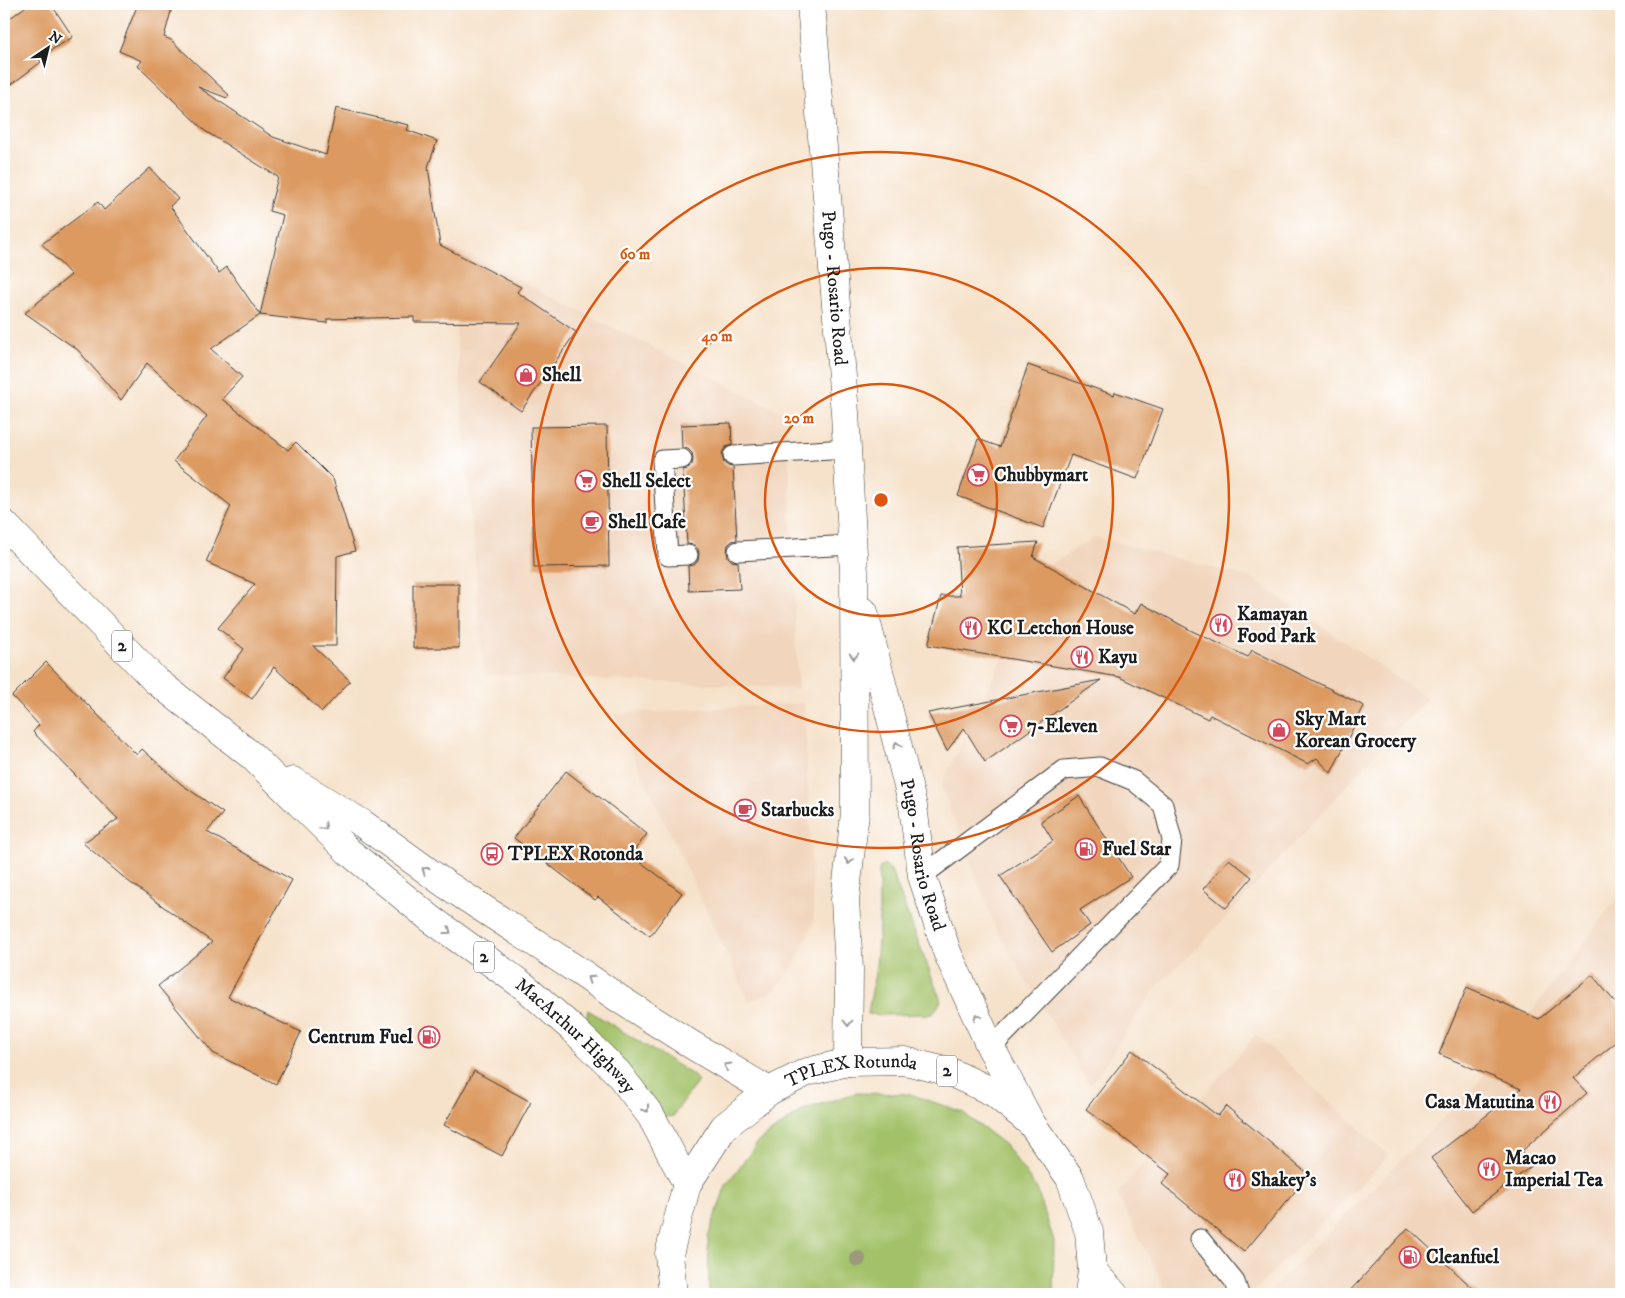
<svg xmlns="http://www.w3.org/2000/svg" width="1625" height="1298" font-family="'IM FELL DW Pica',serif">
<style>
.built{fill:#f1d5bd}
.green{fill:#a3c168;stroke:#606e42}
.building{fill:#dc9a61}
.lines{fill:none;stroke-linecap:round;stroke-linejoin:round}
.lane-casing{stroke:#3d3a36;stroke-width:21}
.primary-casing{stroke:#3d3a36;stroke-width:29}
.highway-casing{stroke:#3d3a36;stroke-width:29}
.lane{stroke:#fff;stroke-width:19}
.primary{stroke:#fff;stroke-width:28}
.highway{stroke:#fff;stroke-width:28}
.tree{fill:#9c997b}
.oneway{stroke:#999}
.ring{fill:none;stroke:#de560d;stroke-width:2.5}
.labels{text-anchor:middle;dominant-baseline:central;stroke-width:4.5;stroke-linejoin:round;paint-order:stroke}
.shield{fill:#fff;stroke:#606060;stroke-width:1}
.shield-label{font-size:18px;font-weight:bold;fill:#1c1c1c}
.street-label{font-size:19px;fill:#1c1c1c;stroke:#fff}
.poi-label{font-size:19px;font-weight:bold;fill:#1c1c1c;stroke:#fff;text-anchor:start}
.centre{fill:#de560d;stroke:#fff;stroke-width:2.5}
.ring-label{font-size:15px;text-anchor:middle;font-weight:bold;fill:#de560d;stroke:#fff;stroke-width:4.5;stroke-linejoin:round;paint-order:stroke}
</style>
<rect width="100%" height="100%" fill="#fff"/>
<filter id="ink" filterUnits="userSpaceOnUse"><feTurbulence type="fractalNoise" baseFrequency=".02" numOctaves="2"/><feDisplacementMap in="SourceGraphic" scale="10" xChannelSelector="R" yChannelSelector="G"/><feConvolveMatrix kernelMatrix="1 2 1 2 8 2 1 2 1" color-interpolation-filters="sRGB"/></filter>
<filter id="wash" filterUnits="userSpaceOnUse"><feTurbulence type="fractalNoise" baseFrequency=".0096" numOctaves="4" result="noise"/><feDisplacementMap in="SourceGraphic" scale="20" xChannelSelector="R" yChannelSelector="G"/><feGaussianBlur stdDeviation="1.12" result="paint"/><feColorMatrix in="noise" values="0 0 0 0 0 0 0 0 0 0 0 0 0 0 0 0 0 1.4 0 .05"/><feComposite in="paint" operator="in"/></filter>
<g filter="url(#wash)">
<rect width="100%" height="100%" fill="#f6e2ca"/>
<path class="built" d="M449,245L787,415L798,689L484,674Z
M1095,537L1251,578L1427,698L1206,939L1156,987L1090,1086L997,931L941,786L1046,567Z
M804,703L814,922L793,967L775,990L749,1001L614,714Z
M1621,893V1294H1267L1476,1085Z
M1256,1035L1389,1156L1251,1294H1168L1117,1194Z"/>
<path class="green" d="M884,864L891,870L941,1001L933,1014L885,1015L868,1014L876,967L879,927V870L881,866Z
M588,1010L693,1075L698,1081L673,1116L663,1118L586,1020Z
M855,1093L910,1094L962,1112L1005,1145L1037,1189L1054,1241L1053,1294H709L708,1237L726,1185L759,1141L803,1110Z"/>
<g id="blocks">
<path class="building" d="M29,4H51L73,37L38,58L41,62L4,90V12L9,19Z
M138,4H173L164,37L171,40L229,95L227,98L198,87L273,137L326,155L336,108L409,125L407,130L437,141L428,167L440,245L521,287L517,292L576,332L521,411L480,382L521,323L414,322V317L327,319V323L260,315L283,215L269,211L278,177L205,131L138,66L142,61L119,51Z
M150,168L178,199L170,206L219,273L227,267L260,315L211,349L242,377L222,399L288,450L296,442L333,479L355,551L337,556L336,646H313L350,681L322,712L274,667L252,699L223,678L244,649L218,628L255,584L206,562L231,506L174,461L207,416L147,363L121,400L78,350L25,313L71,275L42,244L98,202L104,210Z
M1028,365L1114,395L1115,392L1163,409L1137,479L1071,455L1043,528L958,496L978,439L1000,447Z
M731,423L732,445L726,447L723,451L722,456L724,463L728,466L733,467L737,540L732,541L728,545L727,552L728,557L732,561L738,562L740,589L689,591L688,566L694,565L698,561L699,554L698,549L694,545L687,544L683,470L688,469L692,465L693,458L692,453L688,449L682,448L681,425Z
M607,426L609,566L534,567L531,427Z
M1038,542L1033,557L1135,614L1141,603L1192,631L1248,657L1252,650L1364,706L1331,773L1317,758L1308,764L1210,715L1208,719L1119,677L928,645L941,596H960L957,547Z
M413,584H459V648H413Z
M46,662L137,755L142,749L181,784L223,813L207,832L292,880L228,997L301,1032L276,1084L213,1053L158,986L212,942L128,881L83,843L118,819L33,732L39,725L12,696Z
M1101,680L985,762L964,728L947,751L928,713Z
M566,771L647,834L631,855L682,893L650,936L598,897L595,900L514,838Z
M1079,796L1131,877L1080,910L1090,925L1052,952L1000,876L1053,841L1041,821Z
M1229,859L1252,877L1226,908L1203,889Z
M1592,975L1621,1009V1038L1573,1078L1587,1093L1522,1151L1533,1165L1472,1211L1431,1158L1521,1089L1439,1054L1467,987L1539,1019Z
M1132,1050L1218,1116L1226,1106L1309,1175L1244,1252L1162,1184L1170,1174L1086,1109Z
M474,1071L531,1102L502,1156L444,1125Z
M1408,1228L1479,1294H1347Z"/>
</g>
</g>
<g filter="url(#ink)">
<use href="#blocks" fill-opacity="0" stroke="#3d3a36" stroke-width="1"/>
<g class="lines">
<g class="lane-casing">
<path id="lane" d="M733,456L847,449
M682,459L662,460L668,556L688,555
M738,551L853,545
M922,876L1064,770L1100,767L1134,781L1163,805L1172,840L1169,865L991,1048
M1200,1239L1235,1282L1239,1294"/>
</g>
<g class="primary-casing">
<g id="primary">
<path id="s1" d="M811,4L845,413L854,572L855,813L845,900L849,969L848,1062"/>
<path id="s2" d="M864,612L913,806L922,876L947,952L991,1048L1031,1123"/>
</g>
</g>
<g class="highway-casing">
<g id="highway">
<path id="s3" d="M4,524L155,680L252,756L348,851L431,919L525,987L574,1030L618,1073L651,1116L687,1184"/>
<path d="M293,781L363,824L444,883L583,974L621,1000L692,1045L769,1091"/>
<path d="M1092,1270L1114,1294"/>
<path id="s4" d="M673,1294L669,1254L687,1184L724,1127L769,1091L807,1072L848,1062L905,1061L950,1072L993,1092L1031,1123L1070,1178L1089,1232L1092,1270L1089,1294"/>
</g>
</g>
<use href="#lane" class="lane"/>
<use href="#primary" class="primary"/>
<use href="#highway" class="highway"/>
</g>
<circle class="tree" cx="858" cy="1259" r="8"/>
<defs><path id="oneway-chevron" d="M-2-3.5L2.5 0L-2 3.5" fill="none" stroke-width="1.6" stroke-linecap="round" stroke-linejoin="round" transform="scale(1.25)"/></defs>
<g class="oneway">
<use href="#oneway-chevron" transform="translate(854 656) rotate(90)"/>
<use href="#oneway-chevron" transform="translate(897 745) rotate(-104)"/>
<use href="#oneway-chevron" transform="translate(324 827) rotate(45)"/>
<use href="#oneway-chevron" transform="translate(849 861) rotate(96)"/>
<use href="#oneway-chevron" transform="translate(425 870) rotate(-144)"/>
<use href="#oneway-chevron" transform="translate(448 931) rotate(36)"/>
<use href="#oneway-chevron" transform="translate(590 979) rotate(-145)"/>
<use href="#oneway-chevron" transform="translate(977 1017) rotate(-115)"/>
<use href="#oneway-chevron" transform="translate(848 1023) rotate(90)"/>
<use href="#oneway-chevron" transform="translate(727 1066) rotate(-150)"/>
<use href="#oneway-chevron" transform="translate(646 1109) rotate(53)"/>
</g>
</g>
<g class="ring">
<circle cx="881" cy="500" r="116"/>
<circle cx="881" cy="500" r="232"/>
<circle cx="881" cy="500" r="348"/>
</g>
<defs>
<g id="shop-ring" transform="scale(1.125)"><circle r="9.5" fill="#fff" stroke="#d1495b" stroke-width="1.5"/><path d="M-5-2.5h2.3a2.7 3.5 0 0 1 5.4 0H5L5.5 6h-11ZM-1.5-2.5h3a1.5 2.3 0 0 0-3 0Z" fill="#d1495b"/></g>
<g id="supermarket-ring" transform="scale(1.125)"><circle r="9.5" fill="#fff" stroke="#d1495b" stroke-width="1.5"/><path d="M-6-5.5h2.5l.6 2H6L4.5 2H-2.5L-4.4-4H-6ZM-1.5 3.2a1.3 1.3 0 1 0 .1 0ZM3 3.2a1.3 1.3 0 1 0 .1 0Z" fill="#d1495b"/></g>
<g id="cafe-ring" transform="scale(1.125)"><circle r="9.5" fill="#fff" stroke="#d1495b" stroke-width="1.5"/><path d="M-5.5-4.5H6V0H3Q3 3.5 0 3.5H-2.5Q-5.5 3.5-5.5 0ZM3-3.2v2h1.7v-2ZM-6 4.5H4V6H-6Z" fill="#d1495b"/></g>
<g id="restaurant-ring" transform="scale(1.125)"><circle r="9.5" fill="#fff" stroke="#d1495b" stroke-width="1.5"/><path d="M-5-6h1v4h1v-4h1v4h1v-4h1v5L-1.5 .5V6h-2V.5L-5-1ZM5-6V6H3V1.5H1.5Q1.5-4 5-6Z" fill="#d1495b"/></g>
<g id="fuel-ring" transform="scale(1.125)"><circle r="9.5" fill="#fff" stroke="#d1495b" stroke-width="1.5"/><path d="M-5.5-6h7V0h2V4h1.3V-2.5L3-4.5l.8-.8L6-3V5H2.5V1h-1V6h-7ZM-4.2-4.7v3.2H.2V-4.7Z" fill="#d1495b"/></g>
<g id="bus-ring" transform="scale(1.125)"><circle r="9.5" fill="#fff" stroke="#d1495b" stroke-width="1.5"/><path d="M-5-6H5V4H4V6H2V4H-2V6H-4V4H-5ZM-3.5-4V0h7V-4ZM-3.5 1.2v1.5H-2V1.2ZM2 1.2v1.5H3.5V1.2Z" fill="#d1495b"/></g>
</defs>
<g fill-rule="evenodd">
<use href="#shop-ring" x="526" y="375"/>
<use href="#supermarket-ring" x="978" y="475"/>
<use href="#supermarket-ring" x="586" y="481"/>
<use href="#cafe-ring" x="592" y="522"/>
<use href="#restaurant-ring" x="1221" y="625"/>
<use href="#restaurant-ring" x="971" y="628"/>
<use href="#restaurant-ring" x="1082" y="657"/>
<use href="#supermarket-ring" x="1011" y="726"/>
<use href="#shop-ring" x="1279" y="730"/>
<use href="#cafe-ring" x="745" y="810"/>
<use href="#fuel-ring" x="1086" y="849"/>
<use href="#bus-ring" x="492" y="854"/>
<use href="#fuel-ring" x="429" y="1037"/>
<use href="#restaurant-ring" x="1550" y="1102"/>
<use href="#restaurant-ring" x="1489" y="1169"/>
<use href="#restaurant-ring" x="1235" y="1180"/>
<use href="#fuel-ring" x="1410" y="1257"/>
</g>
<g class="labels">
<g class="shield">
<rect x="112" y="630.5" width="20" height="31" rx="4"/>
<rect x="474" y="941.5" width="20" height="31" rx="4"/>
<rect x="937" y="1055.5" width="20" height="31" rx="4"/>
</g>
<g class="shield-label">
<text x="122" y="646">2</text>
<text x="484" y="957">2</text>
<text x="947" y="1071">2</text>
</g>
<g class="street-label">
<text stroke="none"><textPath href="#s1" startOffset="285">Pugo - Rosario Road</textPath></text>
<text stroke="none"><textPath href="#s2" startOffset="250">Pugo - Rosario Road</textPath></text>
<text stroke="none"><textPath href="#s3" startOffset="769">MacArthur Highway</textPath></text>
<text stroke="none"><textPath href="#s4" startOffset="325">TPLEX Rotunda</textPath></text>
</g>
<g class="poi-label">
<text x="542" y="375">Shell</text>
<text x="994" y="475">Chubbymart</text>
<text x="602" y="481">Shell Select</text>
<text x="608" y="522">Shell Cafe</text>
<text x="1237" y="614">Kamayan<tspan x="1237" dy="22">Food Park</tspan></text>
<text x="987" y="628">KC Letchon House</text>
<text x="1098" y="657">Kayu</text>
<text x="1295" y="719">Sky Mart<tspan x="1295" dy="22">Korean Grocery</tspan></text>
<text x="1027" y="726">7-Eleven</text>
<text x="761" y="810">Starbucks</text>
<text x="1102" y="849">Fuel Star</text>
<text x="508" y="854">TPLEX Rotonda</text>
<text x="413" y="1037" text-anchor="end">Centrum Fuel</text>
<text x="1534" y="1102" text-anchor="end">Casa Matutina</text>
<text x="1505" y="1158">Macao<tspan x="1505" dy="22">Imperial Tea</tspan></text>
<text x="1251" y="1180">Shakey's</text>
<text x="1426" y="1257">Cleanfuel</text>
</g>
</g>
<circle cx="881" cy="500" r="8" class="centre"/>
<g class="ring-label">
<text x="635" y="259">60 m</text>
<text x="717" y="341">40 m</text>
<text x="799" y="423">20 m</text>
</g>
<rect width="1625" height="1298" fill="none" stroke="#fff" stroke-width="20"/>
<g transform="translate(48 48) rotate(35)" stroke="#ffffff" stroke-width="4" paint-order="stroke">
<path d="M0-4L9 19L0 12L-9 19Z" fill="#1c1c1c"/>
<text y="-8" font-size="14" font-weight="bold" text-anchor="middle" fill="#1c1c1c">N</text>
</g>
</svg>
